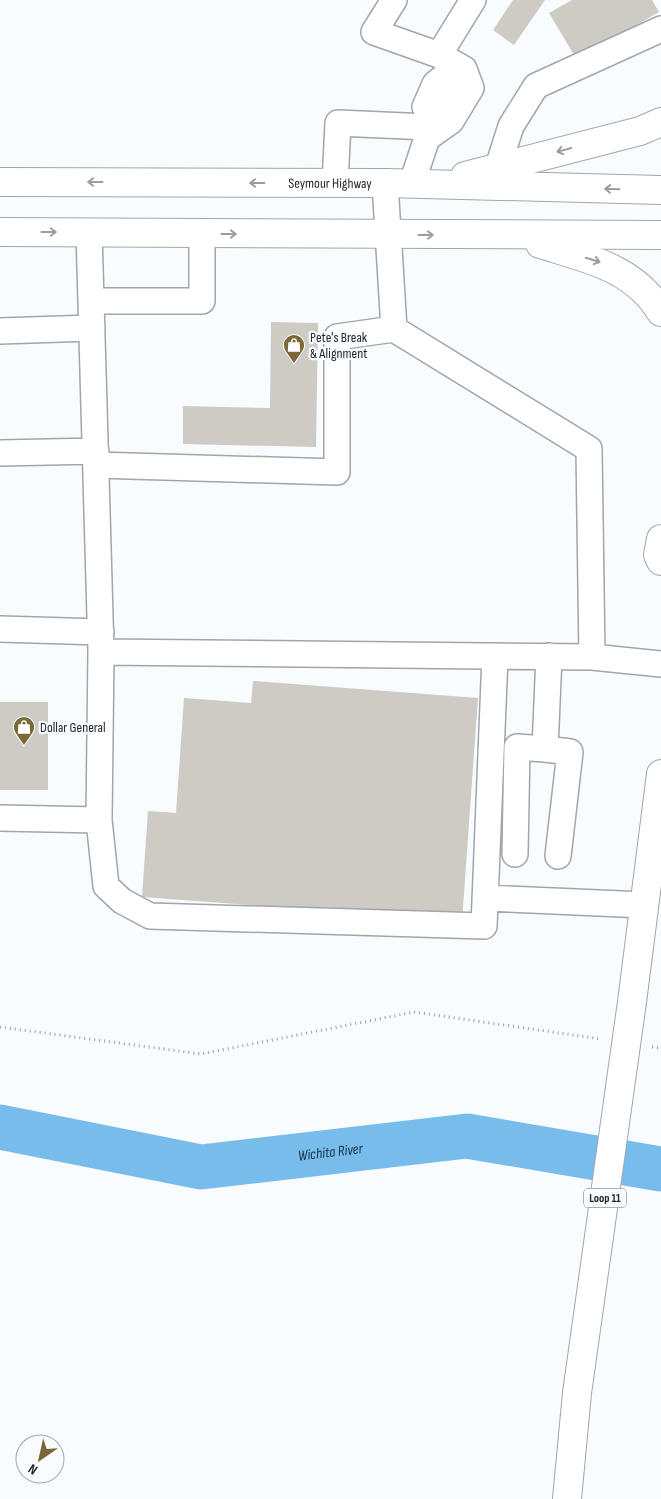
<svg xmlns="http://www.w3.org/2000/svg" width="661" height="1499" font-family="'Sofia Sans Condensed',sans-serif">
<style>
.lines{fill:none;stroke-linecap:round;stroke-linejoin:round}
.river{stroke:#78bcec;stroke-width:45}
.building{fill:#cdcbc4}
.minor-casing{stroke:#a0a6aa;stroke-width:28}
.major-casing{stroke:#a0a6aa;stroke-width:30}
.path{stroke:#9b9ea1;stroke-width:3;stroke-dasharray:1 4;stroke-linecap:butt}
.minor{stroke:#fff;stroke-width:25}
.major{stroke:#fff;stroke-width:28}
.major-bridge-casing{stroke:#a0a6aa;stroke-width:30;stroke-linecap:butt}
.major-bridge{stroke:#fff;stroke-width:28}
.oneway{stroke:#9c9d9e}
.labels{text-anchor:middle;dominant-baseline:central;stroke-width:4.5;stroke-linejoin:round;paint-order:stroke}
.shield{fill:#f8fcff;stroke:#646668;stroke-width:1}
.shield-label{font-size:12px;font-weight:bold;fill:#242628}
.street-label{font-size:14px;fill:#242628;stroke:#f8fcff}
.poi-label{font-size:14px;fill:#242628;stroke:#f8fcff;text-anchor:start}
.water-label{font-size:15px;font-style:italic;fill:#133145;stroke:#f8fcff}
</style>
<rect width="100%" height="100%" fill="#f8fcff"/>
<g class="lines">
<path class="river" id="s1" d="M0,1127L201,1167L467,1136L661,1169"/>
</g>
<path class="building" d="M513,0H545L514,45L493,30Z
M572,0H652L659,12L577,60L549,13Z
M271,322L318,323L316,447L183,444V406L270,408Z
M253,681L478,698L462,921L142,897L148,811L176,813L184,698L251,703Z
M0,702H48V790H0Z"/>
<g class="lines">
<g class="minor-casing">
<path id="minor" d="M394,0L374,32L439,55L464,69L471,88L451,121L427,138L412,183
M439,55L473,0
M428,130L430,117C444,107 449,93 445,76L435,84L425,107L430,117
M498,167L511,126L536,86L661,29
M335,183L338,123L428,127
M89,232L101,652L592,657L589,449L394,329L385,183
M91,301H202V233
M0,331L92,328
M0,453L96,451
M96,465L337,472V337L394,329
M0,629L101,632
M592,657L661,664
M545,749L570,752L558,856
M0,818L99,820L101,652
M99,820L106,886L122,901L150,916L484,926L495,656
M515,854L517,747L545,749L549,656
M485,898L644,905"/>
</g>
<g class="major-casing">
<g id="major">
<path d="M465,176L640,131L661,122"/>
<path id="s2" d="M0,182L385,183L661,190"/>
<path d="M0,232L661,235"/>
<path d="M540,244C588,259 633,267 661,312"/>
<path d="M661,539L658,555L661,561"/>
<path d="M632,1002L661,774"/>
<path d="M567,1499L577,1393"/>
</g>
</g>
<path class="path" d="M0,1027L201,1054L414,1012L601,1039
M652,1047L661,1048"/>
<use href="#minor" class="minor"/>
<use href="#major" class="major"/>
<g class="major-bridge-casing">
<path id="major-bridge" d="M577,1393L632,1002"/>
</g>
<use href="#major-bridge" class="major-bridge"/>
</g>
<defs><path id="oneway-shaft" d="M-6 0H5M1.5-3L5.5 0L1.5 3" fill="none" stroke-width="1.6" stroke-linecap="round" stroke-linejoin="round" transform="scale(1.25)"/></defs>
<g class="oneway">
<use href="#oneway-shaft" transform="translate(564 150) rotate(165)"/>
<use href="#oneway-shaft" transform="translate(95 182) rotate(-180)"/>
<use href="#oneway-shaft" transform="translate(257 183) rotate(-180)"/>
<use href="#oneway-shaft" transform="translate(612 189) rotate(-178)"/>
<use href="#oneway-shaft" transform="translate(49 232)"/>
<use href="#oneway-shaft" transform="translate(229 234)"/>
<use href="#oneway-shaft" transform="translate(426 235)"/>
<use href="#oneway-shaft" transform="translate(593 260) rotate(17)"/>
</g>
<defs>
<g id="shop-pin" transform="scale(1.125)"><path d="M0 17L-7.5 6A9.5 9.5 0 1 1 7.5 6Z" fill="#7a6836" stroke="#f8fcff"/><path d="M-5-2.5h2.3a2.7 3.5 0 0 1 5.4 0H5L5.5 6h-11ZM-1.5-2.5h3a1.5 2.3 0 0 0-3 0Z" fill="#fff"/></g>
</defs>
<g fill-rule="evenodd">
<use href="#shop-pin" x="294" y="345"/>
<use href="#shop-pin" x="24" y="727"/>
</g>
<g class="labels">
<rect class="shield" x="584" y="1188.5" width="42" height="19" rx="4"/>
<g class="shield-label">
<text x="605" y="1198">Loop 11</text>
</g>
<g class="street-label">
<text stroke="none"><textPath href="#s2" startOffset="330">Seymour Highway</textPath></text>
</g>
<g class="poi-label">
<text x="310" y="337">Pete's Break<tspan x="310" dy="16">&amp; Alignment</tspan></text>
<text x="40" y="727">Dollar General</text>
</g>
<g class="water-label">
<text stroke="none"><textPath href="#s1" startOffset="335">Wichita River</textPath></text>
</g>
</g>
<g transform="translate(40 1459) rotate(214)"><circle r="24" fill="#f8fcff" stroke="#a3a6a9"/>
<path d="M0-4L9 19L0 12L-9 19Z" fill="#7a6836"/>
<text y="-8" font-size="14" font-weight="bold" text-anchor="middle" fill="#242628">N</text>
</g>
</svg>
